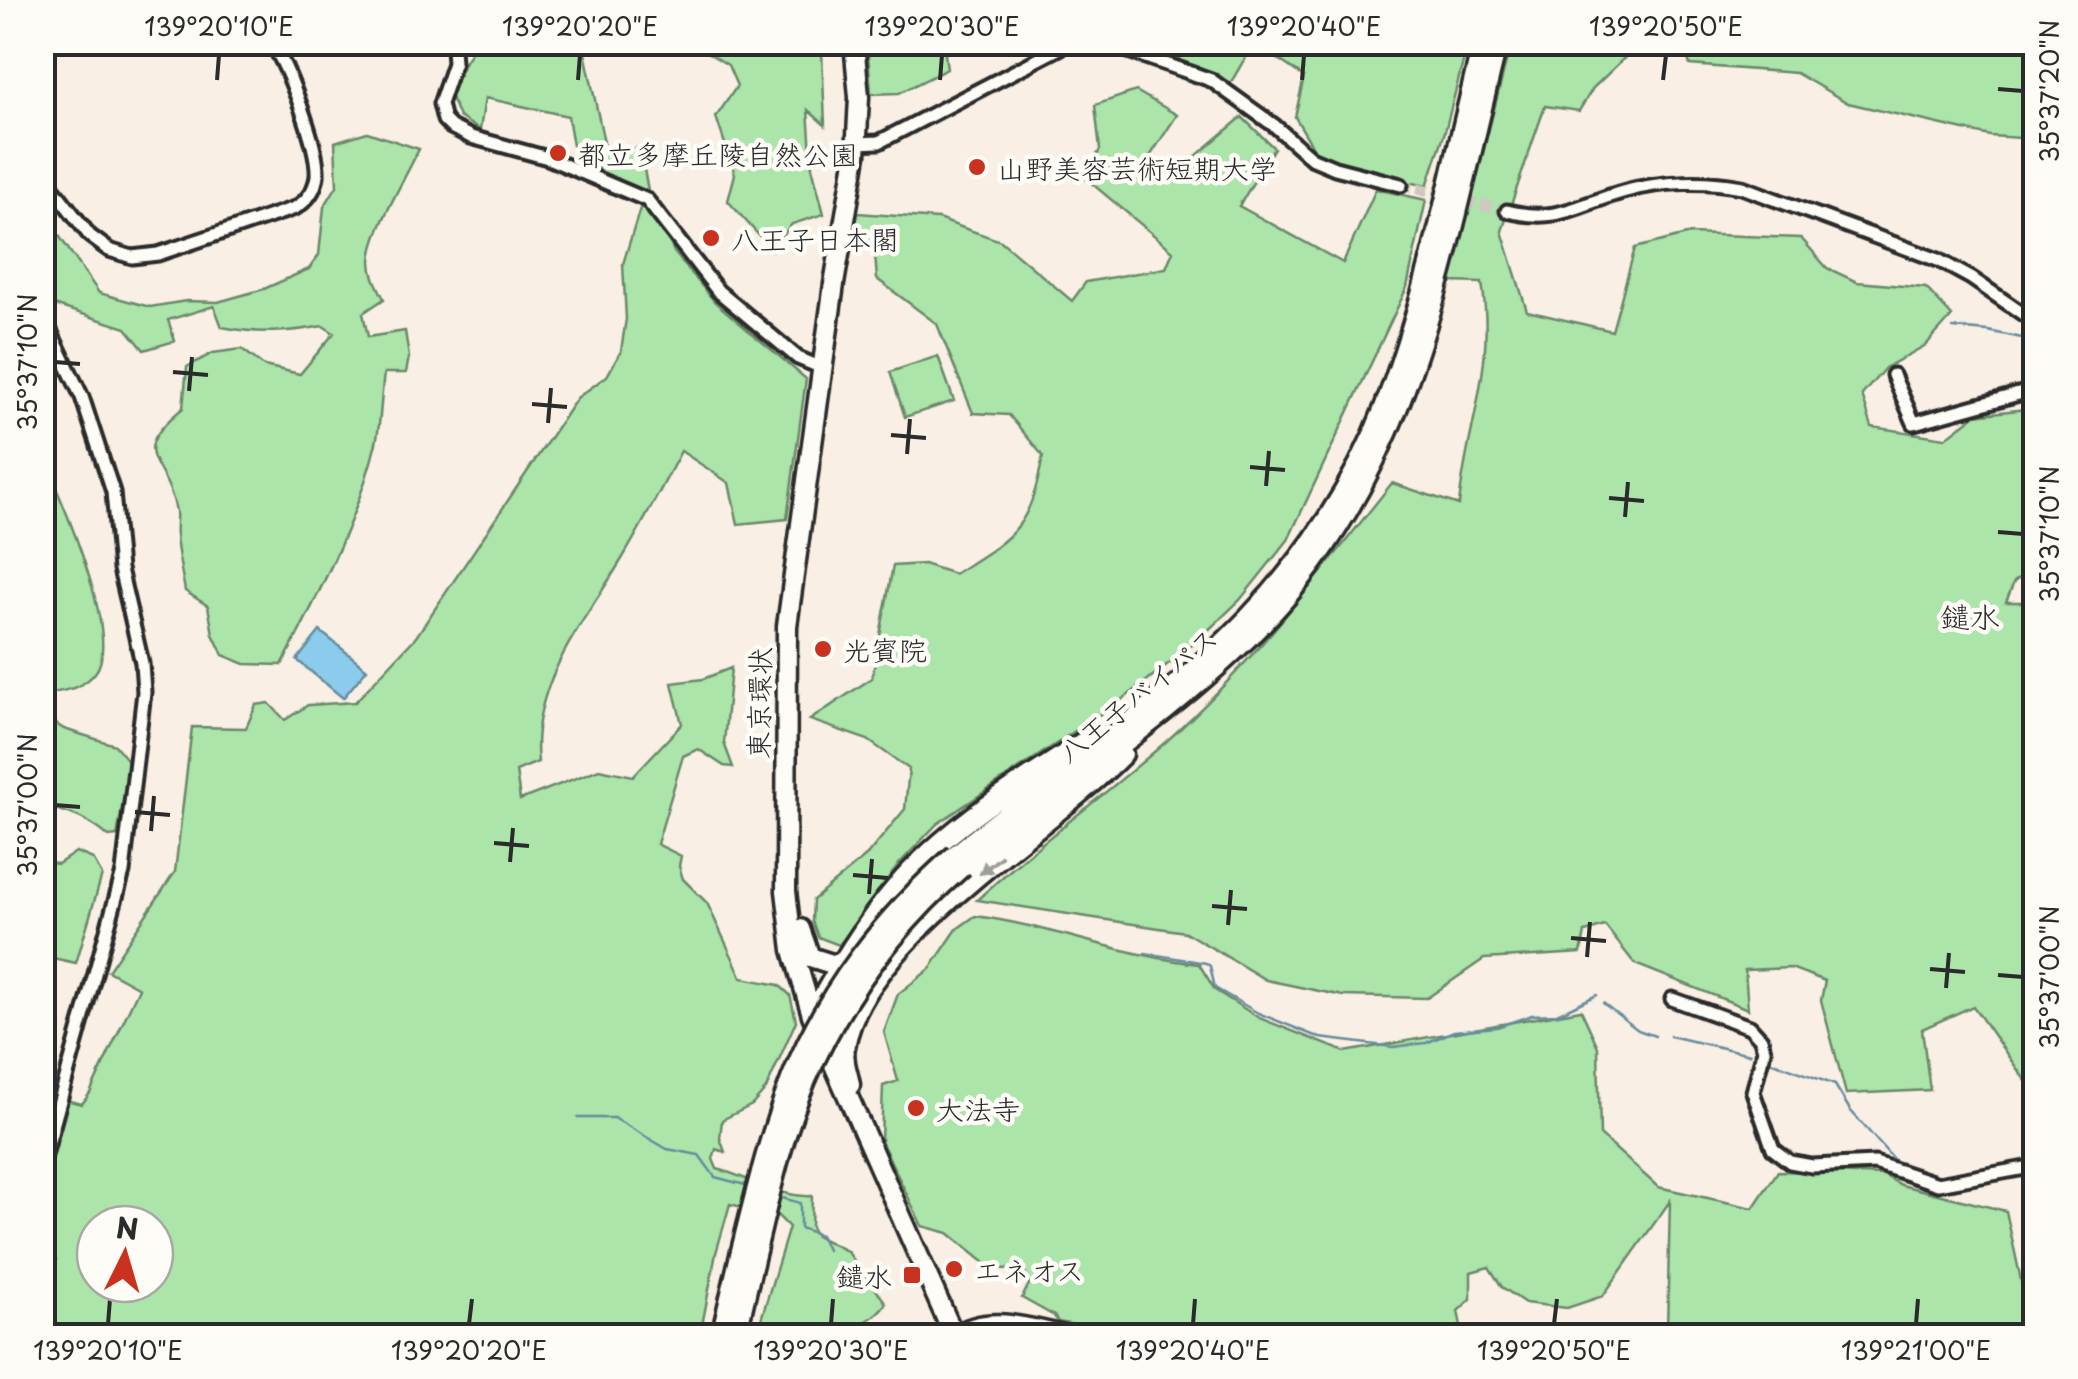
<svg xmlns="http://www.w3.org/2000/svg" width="2078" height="1379" font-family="'Playpen Sans','Klee One',sans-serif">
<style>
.green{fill:#abe5aa;stroke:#6b886a;stroke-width:2.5;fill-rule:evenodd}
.water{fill:#8bccec;stroke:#658c9f;stroke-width:2.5}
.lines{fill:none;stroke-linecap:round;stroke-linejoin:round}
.stream{stroke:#658c9f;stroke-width:2.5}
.minor-tunnel{stroke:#d0c8bf;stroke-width:11;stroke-dasharray:11 5.5;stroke-linecap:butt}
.minor-casing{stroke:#2b2b2b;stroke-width:19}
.major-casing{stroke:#2b2b2b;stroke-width:22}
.highway-casing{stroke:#2b2b2b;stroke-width:25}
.minor{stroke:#fdfcf7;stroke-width:11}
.major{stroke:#fdfcf7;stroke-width:15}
.highway{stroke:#fdfcf7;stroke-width:18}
.highway-bridge-casing{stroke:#2b2b2b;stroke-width:25;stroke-linecap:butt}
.highway-bridge{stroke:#fdfcf7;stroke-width:18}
.oneway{fill:#9e9e9b}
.ticks{fill:none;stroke:#2b2b2b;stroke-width:4}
.poi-dot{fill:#c8321e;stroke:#fdfcf7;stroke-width:4}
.labels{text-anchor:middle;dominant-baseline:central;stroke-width:9;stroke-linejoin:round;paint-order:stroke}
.poi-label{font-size:28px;fill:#2b2b2b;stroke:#fdfcf7;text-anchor:start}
.street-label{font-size:28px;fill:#2b2b2b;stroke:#fdfcf7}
.neighbourhood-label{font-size:30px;fill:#2b2b2b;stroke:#fdfcf7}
.neatline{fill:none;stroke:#2b2b2b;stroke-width:4}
.ticks-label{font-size:25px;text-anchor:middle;fill:#2b2b2b}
</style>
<rect width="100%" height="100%" fill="#f9efe4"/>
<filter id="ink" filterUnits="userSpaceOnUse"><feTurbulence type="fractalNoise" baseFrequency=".01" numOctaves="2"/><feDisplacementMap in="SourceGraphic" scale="20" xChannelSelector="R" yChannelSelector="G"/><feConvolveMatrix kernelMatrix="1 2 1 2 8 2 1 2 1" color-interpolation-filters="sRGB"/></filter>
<g filter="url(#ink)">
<path class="green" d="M477,43H583L606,152L640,148L649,196L607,176L574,152L568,116L485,98L480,130L459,117L450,95L465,61Z
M692,43H816L822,52L825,125L808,110L812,167L824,214L792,224L772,250L728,201L735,174L716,117L737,86L728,65Z
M875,43V42L957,43L945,54L947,69L899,93L871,94L868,53Z
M1156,43H1254L1230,84L1178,62L1181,53Z
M1255,43H1468L1444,135L1427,186L1360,171L1317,154L1295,117L1304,77Z
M1511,43H1640L1593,88L1579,111L1545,106L1502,231L1527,311L1612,331L1635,248L1690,234L1801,238L1827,268L1857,282L1926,288L1952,316L1926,345L1885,368L1862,395L1872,427L1945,438L1975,415L2035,408V567L2014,582L2006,602H2035V1081L2025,1080L1973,1006L1922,1029L1930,1090L1846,1094L1821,1000L1825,981L1791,968L1745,970L1748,1009L1635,964L1605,926L1585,932L1581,953L1484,959L1427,998L1343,996L1266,980L1185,932L977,900C1042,838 1117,788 1182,727C1261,653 1325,567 1392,483L1459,505C1467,425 1496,367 1482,283L1450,282Z
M1683,43H2035V139L1990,136L1848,103L1796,73L1690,65Z
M1136,91L1177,115L1145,164L1168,180L1242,117L1274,148L1239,206L1343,263L1376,189L1426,200L1407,287L1288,540L1240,600L1197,641L1130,694L937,824L899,864L839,945L818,937L812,921L813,900L867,855L905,809L909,769L868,740L810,720L872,678L893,566L924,564L954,574C1015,536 1029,530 1043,456L1009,415L973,413L937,324L877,279L874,243L853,241L858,213L938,219L1001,241L1072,301L1086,282L1166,268L1173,251L1084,177L1100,150L1095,105Z
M367,132L419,149C406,177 372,232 371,261C371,276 378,286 384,299L363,313L368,337L405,331L409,357L406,373H384C381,396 381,420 376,443C359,515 316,600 282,665L245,664L223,655L213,634L208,606L185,591C182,572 177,553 176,535C175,527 177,518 176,511C166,457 124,456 183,408L187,367L213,353L242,349L264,366L300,374L334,333L323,326C287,333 258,334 222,327L214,306L168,320L175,341L144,350L126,328L54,305L43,282V224L55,230L99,293L150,307L186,301L218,302L264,289L309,269L319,255L324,207L337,186L335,142Z
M642,202L662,225L674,252L715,302L806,379L787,519L738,524L729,483L681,451C662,487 643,524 622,559C585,621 529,685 538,762L516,771L520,800L599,769L633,776L682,724L672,683L703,679L731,668L724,743L733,767L724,766L698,749L683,756L657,844L681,856L679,866L683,879L707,903L742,978L779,985L790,995L796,1021L766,1089L752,1105L722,1120L720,1138L725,1152L716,1149L713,1159L717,1169C749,1177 779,1198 812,1196L811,1227L816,1236L847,1251L886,1303C861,1340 796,1336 756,1336L789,1227L778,1216L730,1204L716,1253L700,1336H43L42,1271L56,1260L43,1214V1180L66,1100L82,1104L90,1093L139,988L108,971L175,872L192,727L246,728L256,705L269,703L285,720L308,705L355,702L416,637L577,398L607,376L621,351L626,319L623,264ZM95,1224H155V1284H95Z
M938,356L954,401L905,417L890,372Z
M50,474C66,510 122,641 95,673C82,689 66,690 47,694L43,716L64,729L115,745L130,763L117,836L109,837C91,821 67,809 43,808L42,494Z
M76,852L93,859L102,875L76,963L43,956L42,862L58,864Z
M975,916C1051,926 1123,956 1199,964L1215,990L1259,1018L1345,1052L1581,1010L1598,1047L1600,1135L1658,1187L1753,1208L1778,1171L1883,1175L1901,1185L2006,1211L2033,1336H1679L1667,1330L1670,1201L1603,1296L1567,1308L1525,1303L1502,1287L1489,1267L1471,1272V1299L1458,1311L1463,1336H1136L1058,1322L1054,1316L1022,1298L1029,1284L1024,1270L991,1268L948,1233L922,1226L881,1141L883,1086L898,1081L884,1032L898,994L930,969L957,929Z"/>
<path class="water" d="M320,631L367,669L343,698L297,660Z"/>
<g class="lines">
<path class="stream" d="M1953,328L1988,331L2036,341
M1145,953L1206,963L1210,966L1215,988L1258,1013L1320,1038L1393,1047L1426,1043L1454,1031L1497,1027L1532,1015L1557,1014L1597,995
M1603,1003L1638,1030L1655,1036
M1670,1036L1750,1054
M1765,1059L1835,1085L1850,1110L1894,1160
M578,1118H614L667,1149L699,1155L715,1177L749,1186
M1941,1188L1953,1190L1997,1179
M775,1196L800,1203V1228L820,1235L827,1250"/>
<path class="minor-tunnel" d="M1401,185L1507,211"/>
<g class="minor-casing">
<path id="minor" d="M449,42L453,48L454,63L440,104L444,120L451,127L471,137L548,158L647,200L718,291L798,358L822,368
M1103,42L1211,80L1275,126L1311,158L1335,168L1401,185
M857,143L879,142L1071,42
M42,174L90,236L109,250L132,257L158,254L295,208C307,201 315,190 317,176C319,148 288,66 271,42
M1507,211C1561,224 1577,204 1626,191C1662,181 1706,180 1742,187L1938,260L1971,278L2036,323
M42,314L82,397L113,492L120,569L142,663L144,692L123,872L42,1166
M1893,375L1914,423L2033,390L2036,380
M1672,999L1750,1027L1761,1039L1764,1050L1753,1092L1773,1149L1790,1162L1812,1166L1875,1163L1938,1184L2036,1166"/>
</g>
<g class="major-casing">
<path id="major" d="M954,1336C987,1310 1034,1329 1072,1336"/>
</g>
<g class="highway-casing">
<path id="highway" d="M854,42L859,97L856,155L834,284L787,626L786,891L793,950L812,1015L954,1336
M955,855C1052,775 1163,708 1249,617C1306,558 1355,484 1384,408C1428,295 1453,161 1483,42
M963,866C1060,786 1168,719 1257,629C1416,470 1445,251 1498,42
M800,929L810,957L832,964L843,962
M812,1015C837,971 863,925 897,886C948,826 1021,783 1086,740
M850,1085C848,1072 842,1061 845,1047C863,939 1048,831 1123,754
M721,1336L740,1255
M736,1336L753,1263"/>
</g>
<use href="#minor" class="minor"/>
<use href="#major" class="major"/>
<use href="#highway" class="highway"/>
<g class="highway-bridge-casing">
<path id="highway-bridge" d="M740,1255C755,1195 769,1135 792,1077C826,991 886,915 955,855
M753,1263C768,1202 781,1138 806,1080C841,997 896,925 963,866"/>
</g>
<use href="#highway-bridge" class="highway-bridge"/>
</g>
<defs><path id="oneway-solid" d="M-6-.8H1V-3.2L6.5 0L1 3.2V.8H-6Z" transform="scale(2.5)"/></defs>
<use class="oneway" href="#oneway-solid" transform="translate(991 865) rotate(141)"/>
</g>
<path class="ticks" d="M217,80L219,55M578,80L580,55M940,80L942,55M1302,80L1304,55M1663,80L1666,55M1998,89L2023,91M55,362L80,364M173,372L208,375M189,391L192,357M532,404L567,407M548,423L551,388M891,435L926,438M907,454L910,419M1250,467L1285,470M1266,486L1269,451M1609,498L1644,501M1625,517L1628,482M1998,532L2023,534M55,805L80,807M135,812L170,815M151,831L154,796M494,843L529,846M510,862L513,828M853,875L888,878M869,894L872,859M1212,906L1247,909M1228,925L1231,890M1571,938L1606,941M1587,957L1590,922M1930,969L1965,972M1998,975L2023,977M1946,988L1949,953M108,1324L110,1299M469,1324L472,1299M831,1324L833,1299M1193,1324L1195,1299M1554,1324L1557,1299M1916,1324L1918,1299"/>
<g class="poi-dot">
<circle cx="558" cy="153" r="10"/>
<circle cx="977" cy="167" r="10"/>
<circle cx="711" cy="238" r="10"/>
<circle cx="823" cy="649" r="10"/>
<circle cx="916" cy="1108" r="10"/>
<circle cx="954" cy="1269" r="10"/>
<rect x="902" y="1265" width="20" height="20" rx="5"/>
</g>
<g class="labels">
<g class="poi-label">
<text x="578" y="153">都立多摩丘陵自然公園</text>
<text x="997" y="167">山野美容芸術短期大学</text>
<text x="731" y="238">八王子日本閣</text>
<text x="843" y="649">光賓院</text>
<text x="936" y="1108">大法寺</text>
<text x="974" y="1269">エネオス</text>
<text x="892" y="1275" text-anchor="end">鑓水</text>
</g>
<g class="street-label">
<text transform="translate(1137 694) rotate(-39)">八王子バイパス</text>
<text transform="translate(758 703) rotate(-89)">東京環状</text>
</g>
<g class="neighbourhood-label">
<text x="1970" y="615">鑓水</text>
</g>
</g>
<rect width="2078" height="1379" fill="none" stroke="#fdfcf7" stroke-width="110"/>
<g transform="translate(125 1254) rotate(5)"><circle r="48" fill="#fdfcf7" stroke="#a9a8a5" stroke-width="2.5"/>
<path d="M0-8L18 38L0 25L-18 38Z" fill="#c8321e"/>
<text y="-15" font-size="28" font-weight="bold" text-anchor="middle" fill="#2b2b2b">N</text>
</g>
<rect x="55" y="55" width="1968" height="1269" class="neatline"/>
<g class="ticks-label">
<text x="219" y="36">139°20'10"E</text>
<text x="580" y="36">139°20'20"E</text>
<text x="942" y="36">139°20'30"E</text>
<text x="1304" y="36">139°20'40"E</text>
<text x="1666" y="36">139°20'50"E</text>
<text transform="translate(2050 91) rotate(-90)" y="9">35°37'20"N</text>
<text transform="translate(28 362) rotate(-90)" y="9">35°37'10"N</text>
<text transform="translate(2050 534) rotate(-90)" y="9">35°37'10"N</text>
<text transform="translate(28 805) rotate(-90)" y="9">35°37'00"N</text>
<text transform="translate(2050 977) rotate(-90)" y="9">35°37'00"N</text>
<text x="108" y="1360">139°20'10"E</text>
<text x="469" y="1360">139°20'20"E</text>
<text x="831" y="1360">139°20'30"E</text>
<text x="1193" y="1360">139°20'40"E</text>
<text x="1554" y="1360">139°20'50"E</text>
<text x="1916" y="1360">139°21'00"E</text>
</g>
</svg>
